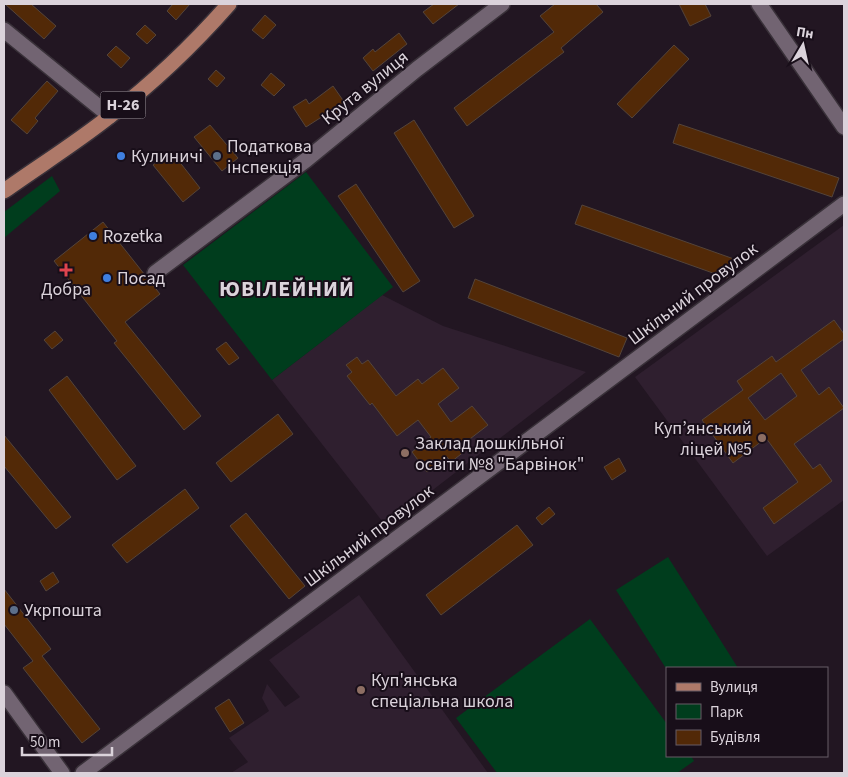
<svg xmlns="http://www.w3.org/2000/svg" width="848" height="777" font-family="'Source Sans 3',sans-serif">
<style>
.built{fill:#2f1f2f}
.green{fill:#003d1d}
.building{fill:#522907;stroke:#54443a;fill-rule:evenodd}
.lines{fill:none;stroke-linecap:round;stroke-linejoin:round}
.minor-casing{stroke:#393139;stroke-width:18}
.major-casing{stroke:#393139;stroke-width:18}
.minor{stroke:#726472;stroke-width:15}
.major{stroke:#ae7969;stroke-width:15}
.shop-dot{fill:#3f7fe0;stroke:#180e19;stroke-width:2}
.service-dot{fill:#5c6f8a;stroke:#180e19;stroke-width:2}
.health-dot{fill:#e0444e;stroke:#180e19;stroke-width:2}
.education-dot{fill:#8d6e63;stroke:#180e19;stroke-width:2}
.labels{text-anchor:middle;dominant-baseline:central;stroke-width:4;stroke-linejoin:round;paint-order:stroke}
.shield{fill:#180e19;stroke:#a098a1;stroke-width:1}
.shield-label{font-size:16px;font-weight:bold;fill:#dbd3db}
.street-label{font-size:18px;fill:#dbd3db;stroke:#180e19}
.poi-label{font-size:18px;fill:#dbd3db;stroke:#180e19;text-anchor:start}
.district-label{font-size:22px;font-weight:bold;letter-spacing:1px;fill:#dbd3db;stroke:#180e19}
</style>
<rect width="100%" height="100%" fill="#221622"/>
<path class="built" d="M844,225V500L767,556L635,377Z
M382,295L443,326L586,372L386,526L272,380Z
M359,595L488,773H231L248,762L229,738L269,711L262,698L267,684L285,707L300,697L269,660Z"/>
<path class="green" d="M306,172L393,287L272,380L183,265Z
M52,176L60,191L4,238V212Z
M668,557L738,668H667V670L616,590Z
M590,619L667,724V756H691L694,761L677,773H497L456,718Z"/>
<path class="building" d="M5,4H31L56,26L44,39Z
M173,4H190L176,20L167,11Z
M434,4H459L433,24L423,12Z
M555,4H596L603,12L561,48L564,52L467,126L454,108L554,32L540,16Z
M679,4H705L711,16L690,26Z
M265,15L276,25L263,39L252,30Z
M145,25L156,35L147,44L136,34Z
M399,33L407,44L373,71L363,58L373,49L375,52Z
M674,45L689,59L632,118L617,104Z
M116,46L130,58L121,68L107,55Z
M216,70L225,78L217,87L208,79Z
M271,73L285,85L274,96L261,85Z
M47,81L58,91L35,118L38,121L27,134L11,120Z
M333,86L347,106L334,115L331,111L306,127L293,107L306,99L309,104Z
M414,120L474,216L454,228L394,133Z
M679,124L839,178L832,197L673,143Z
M210,125L238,158L222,171L194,137Z
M171,151L200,188L183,202L153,165Z
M356,184L420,281L403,292L338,196Z
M582,205L734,259L727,278L575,224Z
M103,222L160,294L125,322L201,416L184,430L114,343L117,341L54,261Z
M475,279L627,338L619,357L468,298Z
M834,320L844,334V339L801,370L819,395L829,387L844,408L794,444L813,469L820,464L832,481L774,524L763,508L798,482L766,438L733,463L702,420L743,390L737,381L772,356L776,362ZM781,373L797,396L765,420L748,398Z
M55,331L63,340L52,349L44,340Z
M226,342L239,358L229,365L216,349Z
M357,357L362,364L368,360L396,396L418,379L422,384L443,368L459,388L438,404L451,422L472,406L488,425L466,442L470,447L451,462L447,457L427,472L412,452L431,437L418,420L397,436L372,403L370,405L347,376L352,372L346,365Z
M67,376L136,466L117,480L49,390Z
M278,414L293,434L231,482L216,463Z
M4,435L71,517L56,529L4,466Z
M619,458L626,471L612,480L604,467Z
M185,489L199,508L127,563L112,545Z
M549,507L555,514L542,525L536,518Z
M246,513L305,586L289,599L230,526Z
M517,525L533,545L441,615L426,595Z
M53,572L59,582L46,591L40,581Z
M4,589L51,649L42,656L100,729L82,743L23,668L33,661L4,624Z
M229,699L244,723L230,732L215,708Z"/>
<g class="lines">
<g class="minor-casing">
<path id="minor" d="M759,4L844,127
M4,30L110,116
M155,273L306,160L417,69L502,4
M4,693L62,773
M83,773L844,204"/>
</g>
<g class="major-casing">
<path id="major" d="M4,191C39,166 76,143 110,116C153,83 193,45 229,4"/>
</g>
<use href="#minor" class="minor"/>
<use href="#major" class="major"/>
</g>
<g class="shop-dot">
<circle cx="121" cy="156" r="5"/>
<circle cx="93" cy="236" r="5"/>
<circle cx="107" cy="278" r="5"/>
</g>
<g class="service-dot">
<circle cx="217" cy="156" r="5"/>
<circle cx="14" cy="610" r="5"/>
</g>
<path class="health-dot" d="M63.5 262.5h5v5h5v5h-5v5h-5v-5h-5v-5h5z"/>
<g class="education-dot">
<circle cx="762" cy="438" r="5"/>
<circle cx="405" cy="453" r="5"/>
<circle cx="361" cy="690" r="5"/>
</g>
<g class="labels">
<rect class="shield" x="100.5" y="91.5" width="45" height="27" rx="4"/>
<g class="shield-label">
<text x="123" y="105">Н-26</text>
</g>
<g class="street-label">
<text transform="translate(365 88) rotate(-39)">Крута вулиця</text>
<text transform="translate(693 294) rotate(-37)">Шкільний провулок</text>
<text transform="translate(369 536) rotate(-37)">Шкільний провулок</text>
</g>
<g class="poi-label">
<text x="227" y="146">Податкова<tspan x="227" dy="21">інспекція</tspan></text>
<text x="131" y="156">Кулиничі</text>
<text x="103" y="236">Rozetka</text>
<text x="117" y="278">Посад</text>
<text x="66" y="289" text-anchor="middle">Добра</text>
<text x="752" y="428" text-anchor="end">Куп’янський<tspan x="752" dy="21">ліцей №5</tspan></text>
<text x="415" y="443">Заклад дошкільної<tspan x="415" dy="21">освіти №8 "Барвінок"</tspan></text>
<text x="24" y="610">Укрпошта</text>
<text x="371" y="680">Куп'янська<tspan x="371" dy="21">спеціальна школа</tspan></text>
</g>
<g class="district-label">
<text x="287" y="289">ЮВІЛЕЙНИЙ</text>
</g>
</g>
<rect width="848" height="777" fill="none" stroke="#dbd3db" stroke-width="10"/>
<rect x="666" y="667" width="162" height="90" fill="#180e19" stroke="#665d67"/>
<rect x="676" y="683" width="25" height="8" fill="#ae7969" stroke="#665d67"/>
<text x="710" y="692" font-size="15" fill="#dbd3db">Вулиця</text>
<rect x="676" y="704" width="25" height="15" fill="#003d1d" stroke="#665d67"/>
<text x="710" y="717" font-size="15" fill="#dbd3db">Парк</text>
<rect x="676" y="730" width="25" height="15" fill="#522907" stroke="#665d67"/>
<text x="710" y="742" font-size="15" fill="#dbd3db">Будівля</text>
<g transform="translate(803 45) rotate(9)" stroke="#180e19" stroke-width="4" paint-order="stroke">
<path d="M0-4L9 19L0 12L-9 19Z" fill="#dbd3db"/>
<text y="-8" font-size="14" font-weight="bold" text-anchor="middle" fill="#dbd3db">Пн</text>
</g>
<path d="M22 747v8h90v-8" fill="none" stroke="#dbd3db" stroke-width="2.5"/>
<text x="30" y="747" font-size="15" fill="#dbd3db" stroke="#180e19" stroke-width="4" paint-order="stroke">50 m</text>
</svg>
